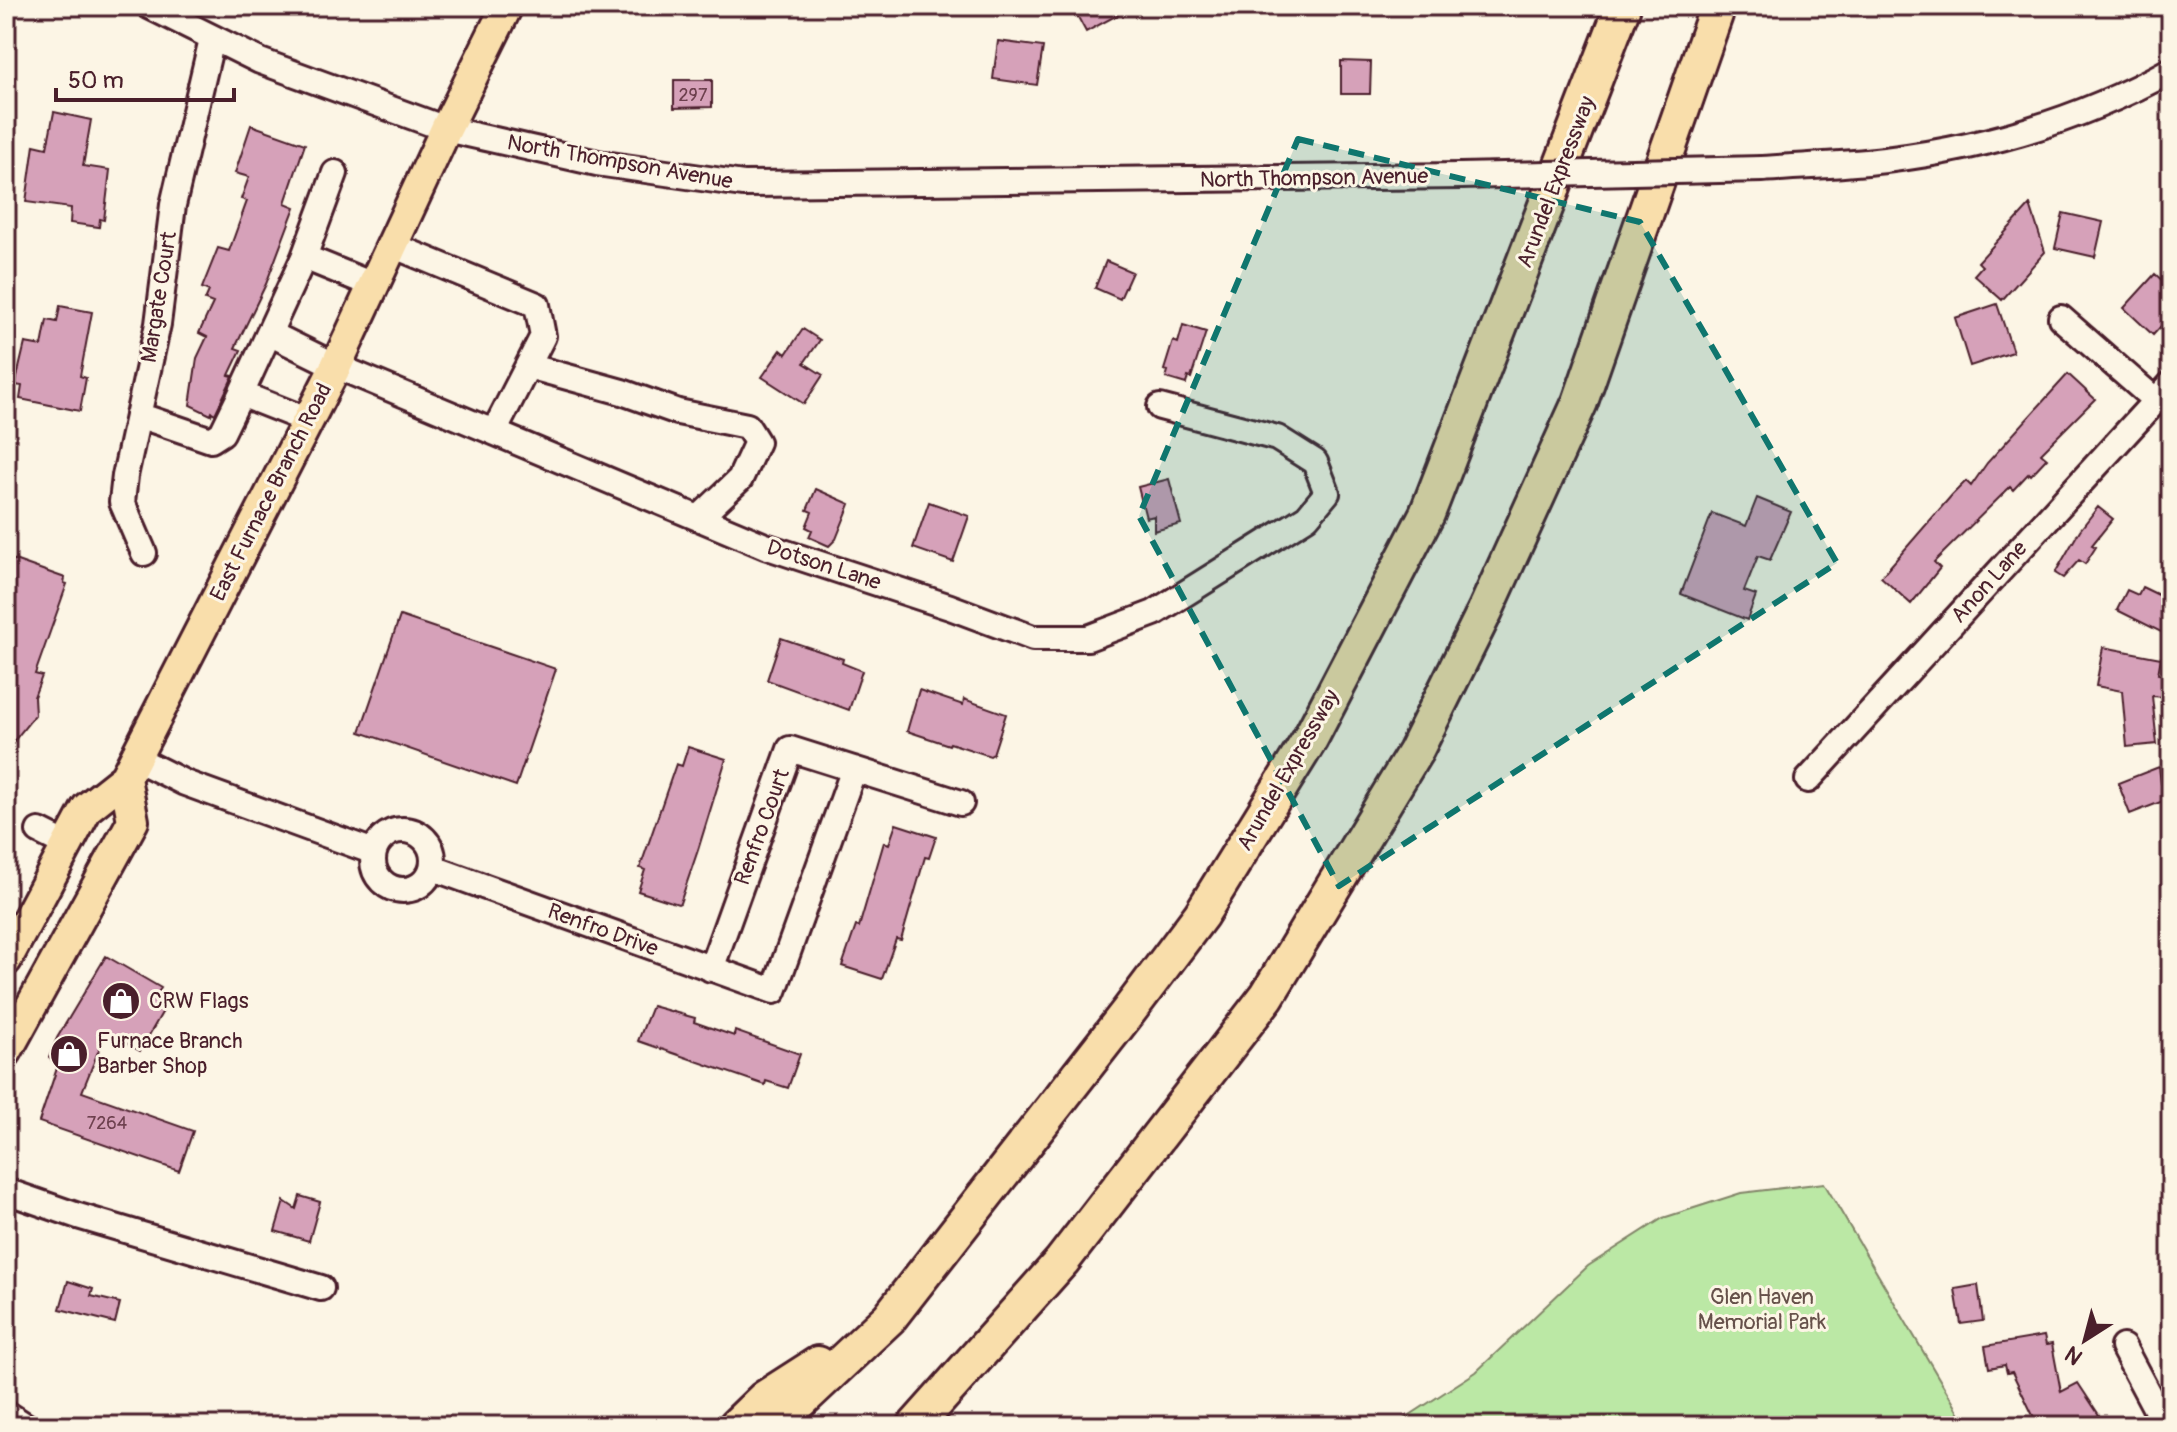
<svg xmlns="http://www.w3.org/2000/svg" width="2177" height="1432" font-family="Pangolin,sans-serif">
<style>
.green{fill:#bbe8a5;stroke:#828468;stroke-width:2}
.building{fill:#d6a1b9;stroke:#4a1f2b;stroke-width:2}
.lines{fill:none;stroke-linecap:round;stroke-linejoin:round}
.minor-casing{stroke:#4a1f2b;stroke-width:30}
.major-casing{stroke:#4a1f2b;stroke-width:36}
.highway-casing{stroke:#4a1f2b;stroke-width:40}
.minor{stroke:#fcf5e5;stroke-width:24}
.major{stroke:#f9deab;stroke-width:30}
.highway{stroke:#f9deab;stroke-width:34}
.minor-bridge-casing{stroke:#4a1f2b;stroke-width:30;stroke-linecap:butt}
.minor-bridge{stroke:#fcf5e5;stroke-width:24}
.marked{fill:#0f766e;fill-opacity:0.2;stroke:#0f766e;stroke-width:6;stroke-dasharray:16 10;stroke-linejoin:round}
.labels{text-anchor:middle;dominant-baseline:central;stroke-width:6;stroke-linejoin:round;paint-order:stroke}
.number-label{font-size:18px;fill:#6d404e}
.street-label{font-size:22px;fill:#4a1f2b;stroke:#fcf5e5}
.poi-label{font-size:22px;fill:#4a1f2b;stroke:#fcf5e5;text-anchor:start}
.park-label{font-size:22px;fill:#66514a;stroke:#fcf5e5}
</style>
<rect width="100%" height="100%" fill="#fcf5e5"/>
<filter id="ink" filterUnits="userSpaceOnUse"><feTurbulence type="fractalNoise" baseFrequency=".0125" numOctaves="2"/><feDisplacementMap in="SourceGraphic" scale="16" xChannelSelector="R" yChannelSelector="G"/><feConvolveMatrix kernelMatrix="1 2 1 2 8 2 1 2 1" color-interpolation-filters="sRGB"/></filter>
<g filter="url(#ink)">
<path class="green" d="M1824,1183L1967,1426H1393L1476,1372L1588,1266L1663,1218L1741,1193Z"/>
<path class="building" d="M1072,6H1134L1086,32Z
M998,41L1043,47L1037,85L993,79Z
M1341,61L1371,62L1370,94H1341Z
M674,80H712V107L674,108Z
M54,112L91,120L83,166L110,170L104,220L100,219L99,227L70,223L71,208L26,202L34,145L47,148Z
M251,125L305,144L285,203L295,207L266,284L235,348L241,350L229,375L233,376L215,414L212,412L211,415L190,405L197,358L207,337L199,333L213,303L205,300L209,291L202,288L218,248L229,251L247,201L241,199L249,177L235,173Z
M2030,205L2045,252L2002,300L1974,275L1982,266L1978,262Z
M2063,213L2103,222L2095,257L2055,248Z
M1106,261L1132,272L1120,299L1095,288Z
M2155,274L2171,288V315L2153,335L2124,308Z
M1997,304L2013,352L1970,366L1955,318Z
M60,306L92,312L80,376L86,378L80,411L20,399L22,386L15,385L25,343L42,346L47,320L57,322Z
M1183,325L1206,332L1191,378L1188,377L1186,384L1166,378L1168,371L1164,370L1173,341L1178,343Z
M803,329L820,340L804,363L823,375L804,404L762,377L781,350L786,354Z
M2068,374L2095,399L2041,453L2047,458L2031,475L2029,473L2013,490L2010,487L1934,562L1940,568L1911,604L1881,577L1952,495L1966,481L1971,486L1987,463Z
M1169,479L1181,524L1154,531V516L1146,518L1138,487Z
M816,489L850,504L836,539L829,546L809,537L812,530L806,527L812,512L807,510Z
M1757,498L1791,512L1770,560L1758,556L1744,591L1756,595L1747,620L1681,594L1712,513L1746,526Z
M929,502L969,516L953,562L913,548Z
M2098,507L2113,519L2092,545L2096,547L2085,564L2079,560L2063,578L2055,573L2080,530Z
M6,557L65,578L64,583L67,584L35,674L42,676L34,697L35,715L6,751Z
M2142,587L2171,601V637L2117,610L2127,590L2138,595Z
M400,616L556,669L516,786L360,732Z
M781,638L843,659L842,663L862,671L849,710L767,680Z
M2103,647L2161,658L2158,674L2165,675L2161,697L2152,696L2157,744L2127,747L2122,691L2096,686Z
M919,690L963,705L964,699L1006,714L993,754L990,756L950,743L949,745L907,731Z
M688,747L726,759L698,850L680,903L678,904L638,891L645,870L640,868L676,764L682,766Z
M2159,767L2161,783L2171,779V798L2130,814L2118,783Z
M896,824L936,837L929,858L925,857L901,940L896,939L882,979L842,966L856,926L859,927L884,842L889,844Z
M106,956L161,988L159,991L166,995L158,1008L163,1011L140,1051L106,1032L82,1092L193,1131L179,1171L39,1122L58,1065L49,1058L57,1038Z
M652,1006L695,1018L694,1022L734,1036L735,1031L800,1054L788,1088L766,1081L765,1085L638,1041Z
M300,1196L320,1202L309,1241L275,1231L284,1201L296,1209Z
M68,1281L93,1289L91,1296L120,1303L115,1323L60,1309Z
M1978,1285L1983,1321L1961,1324L1955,1289Z
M2044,1336L2046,1345L2052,1344L2061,1392L2078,1383L2099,1415L2080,1426H2038L2012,1372L2007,1373L2005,1365L1989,1368L1985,1346Z"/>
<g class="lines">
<g class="minor-casing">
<path id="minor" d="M149,6L260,61L446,129L597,163L743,184L1461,176
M1762,169C1803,166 1845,165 1885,160C1984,148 2083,119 2171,70
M392,245L537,305L543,336L494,432
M304,257L335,173
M2061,318L2155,400
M269,333L336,366L765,546L950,607L1033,638H1088L1154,613L1307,517L1327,493L1315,462L1277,438L1160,407
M528,366L622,392L678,412L747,426L757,442L740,479L699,518
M138,415L211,440L222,433L241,394
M307,420L241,394L304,257L373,285
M144,553L122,502L125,476L158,324L173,205L212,39
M135,758L185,783L374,852
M1808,780L2171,384
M373 860a30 30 0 1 1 60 0a30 30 0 1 1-60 0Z
M39,831L67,845
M433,868L774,991L854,769
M711,969L790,749L961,803
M6,1191L78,1216L321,1288
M2123,1347L2165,1426
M6,1413L26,1426"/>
</g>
<g class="major-casing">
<path id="major" d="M6,960L87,808L125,778L336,366L446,129L507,6
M6,1052L133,821L125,778"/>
</g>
<g class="highway-casing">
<path id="highway" d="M736,1426L765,1398L818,1364
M774,1426L889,1318L1128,1012L1201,915L1310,739L1427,514L1623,6
M915,1426L1062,1261L1267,996L1415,752L1485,611L1580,402L1718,6"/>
</g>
<use href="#minor" class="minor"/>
<use href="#major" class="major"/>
<use href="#highway" class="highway"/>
<g class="minor-bridge-casing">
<path id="minor-bridge" d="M1461,176L1762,169"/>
</g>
<use href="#minor-bridge" class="minor-bridge"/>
</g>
</g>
<path class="marked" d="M1298,139L1640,222L1837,563L1339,886L1139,516Z"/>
<defs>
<g id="shop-disc" transform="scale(2)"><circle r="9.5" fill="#4a1f2b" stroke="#fcf5e5"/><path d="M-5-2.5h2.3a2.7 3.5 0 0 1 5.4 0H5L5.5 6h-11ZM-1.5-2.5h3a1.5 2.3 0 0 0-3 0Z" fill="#fff"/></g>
</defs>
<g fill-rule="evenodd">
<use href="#shop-disc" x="121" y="1001"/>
<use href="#shop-disc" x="69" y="1054"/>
</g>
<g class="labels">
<g class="number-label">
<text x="693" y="95">297</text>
<text x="107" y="1123">7264</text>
</g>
<g class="street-label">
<text transform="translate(620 162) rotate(10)">North Thompson Avenue</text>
<text transform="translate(1314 178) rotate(-1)">North Thompson Avenue</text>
<text transform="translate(1556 182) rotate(-69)">Arundel Expressway</text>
<text transform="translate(159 297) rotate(-81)">Margate Court</text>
<text transform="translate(271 492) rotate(-63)">East Furnace Branch Road</text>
<text transform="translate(824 565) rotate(18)">Dotson Lane</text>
<text transform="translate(1989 582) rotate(-48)">Anon Lane</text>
<text transform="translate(1288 770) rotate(-60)">Arundel Expressway</text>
<text transform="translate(762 827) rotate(-70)">Renfro Court</text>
<text transform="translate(603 930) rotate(20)">Renfro Drive</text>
</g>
<g class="poi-label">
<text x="149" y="1001">CRW Flags</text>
<text x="97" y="1041">Furnace Branch<tspan x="97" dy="25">Barber Shop</tspan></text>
</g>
<g class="park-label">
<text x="1762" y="1297">Glen Haven<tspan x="1762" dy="25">Memorial Park</tspan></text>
</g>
</g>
<rect width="2177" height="1432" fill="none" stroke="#fcf5e5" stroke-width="32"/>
<rect x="16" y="16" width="2145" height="1400" fill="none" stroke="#4a1f2b" stroke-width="3" filter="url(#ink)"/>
<g transform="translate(2085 1340) rotate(216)" stroke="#fcf5e5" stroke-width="6" paint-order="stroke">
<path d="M0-6L14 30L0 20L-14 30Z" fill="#4a1f2b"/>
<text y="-12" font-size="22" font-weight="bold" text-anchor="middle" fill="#4a1f2b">N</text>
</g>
<path d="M56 88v12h178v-12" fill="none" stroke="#4a1f2b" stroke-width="4"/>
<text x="68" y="88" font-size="24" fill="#4a1f2b" stroke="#fcf5e5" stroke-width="6" paint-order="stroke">50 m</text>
</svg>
